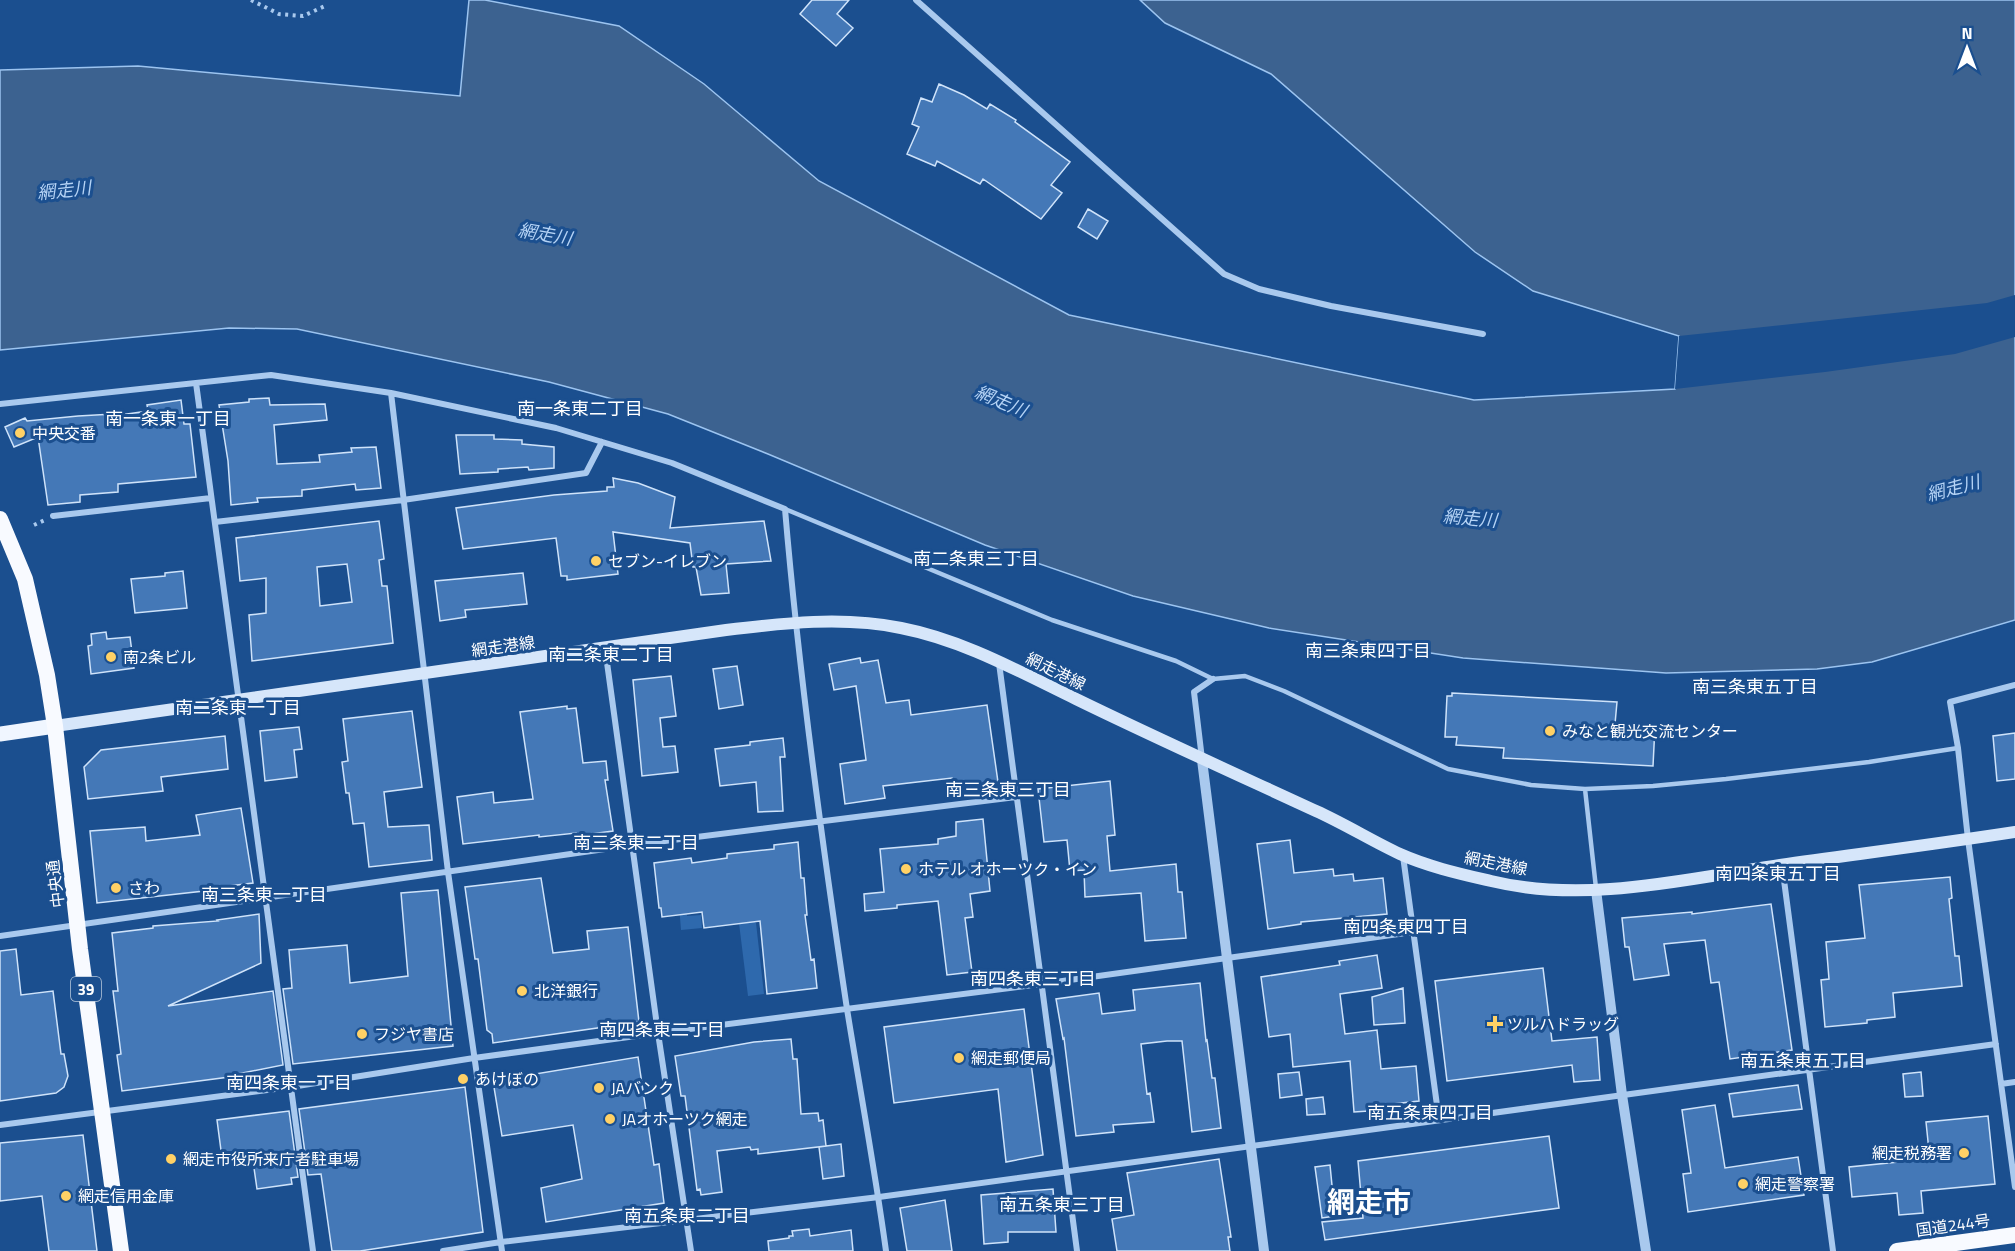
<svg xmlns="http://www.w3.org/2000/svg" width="2015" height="1251" font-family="'Titillium Web','Noto Sans JP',sans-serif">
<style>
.green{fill:#2e69ad}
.water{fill:#3c6290;stroke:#9cc4f0;stroke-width:1.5}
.pier{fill:#1b4f8f}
.building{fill:#4478b7;stroke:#cfe3fa;stroke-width:1.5;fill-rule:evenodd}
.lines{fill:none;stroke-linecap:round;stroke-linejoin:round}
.path{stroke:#a9c9ee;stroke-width:4;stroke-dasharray:3 4.5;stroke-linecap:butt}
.service{stroke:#a9c9ee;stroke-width:4.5}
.minor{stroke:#a9c9ee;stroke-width:6}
.tertiary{stroke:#a9c9ee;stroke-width:10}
.secondary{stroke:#d6e6fa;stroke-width:12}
.primary{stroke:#f0f6ff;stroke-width:15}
.trunk{stroke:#f8faff;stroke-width:16}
.poi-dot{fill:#ffd166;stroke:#1b4f8f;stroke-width:2}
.labels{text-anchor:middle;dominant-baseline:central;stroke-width:6;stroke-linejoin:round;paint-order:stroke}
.shield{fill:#1b4f8f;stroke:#bbcadd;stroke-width:1.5}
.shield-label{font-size:15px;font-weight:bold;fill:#fff}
.poi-label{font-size:16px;fill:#fff;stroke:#1b4f8f;text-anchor:start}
.street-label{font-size:16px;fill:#fff;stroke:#1b4f8f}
.water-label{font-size:18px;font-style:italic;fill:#b5d3f5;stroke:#1b4f8f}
.neighbourhood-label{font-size:18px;fill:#fff;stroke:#1b4f8f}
.town-label{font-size:28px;font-weight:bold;fill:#fff;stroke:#1b4f8f}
</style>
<rect width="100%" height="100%" fill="#1b4f8f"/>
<path class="green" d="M678,892H685L687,916L701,915L702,928L681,930Z
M738,915H745L756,923L764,994L748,996Z"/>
<path class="water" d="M469,0H485L619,26L704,84L819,181L1069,315L1474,400L1675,389L1679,336L1533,291L1475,252L1271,74L1165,23L1140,0H2015V620L1872,662L1817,669L1666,673L1463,658L1269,628L1133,596L985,545L768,454L668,414L549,382L297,329L229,328L0,350V70L138,66L460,96Z"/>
<path class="pier" d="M2015,295V337L1955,354L1825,372L1675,389L1679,336L1987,303Z"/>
<path class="building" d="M812,0H849L837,14L853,28L836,46L800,14Z
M939,84L964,95L987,109L990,104L1016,120L1015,122L1070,162L1051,185L1062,193L1041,219L983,179L980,184L937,161L935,166L907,154L919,127L912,124L921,98L932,102Z
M1088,209L1108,221L1097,239L1078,227Z
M269,398L270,405L325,404L327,420L274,425L277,464L320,462L319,455L352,452L351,448L376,447L381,488L356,490L355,484L302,490V496L257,498L258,502L231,505L228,461L219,405L249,402V399Z
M181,400L184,424H190L196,477L118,484V492L80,495V502L48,505L38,437L14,447L5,427L25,418L27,421L78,416L113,414V416L148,411L147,405Z
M456,435H494V439L522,440V444L554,447V468L529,470L528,467L498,469V472L460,474Z
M613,478L638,483L675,497L670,528L764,521L771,561L726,564L729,593L701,595L696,567H693L690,543L613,532L618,574L567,580V576H561L556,538L463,549L456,508L554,495L607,491V487H614Z
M379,521L384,559L379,560L382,586H387L393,643L252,661L249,615L266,613V578L240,581L236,538ZM347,564L352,602L320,606L317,567Z
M183,571L187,608L135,613L131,579L165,576V573Z
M523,573L527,604L465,610L466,617L440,621L435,581Z
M106,632L107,639L130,637L134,668L91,674L88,646L92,645L91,634Z
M860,658L861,663L878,660L886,703L909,700L911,715L987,705L998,782L954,788L952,778L883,786L885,798L845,804L840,764L866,760L856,686L834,690L829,664Z
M737,666L743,705L719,709L713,669Z
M671,676L676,716L660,718L663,747L675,746L678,772L642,776L633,680Z
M1452,693L1617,702L1615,724L1655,726L1653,766L1503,758L1504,748L1456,745L1457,737H1445L1447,696H1452Z
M567,706V709L576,708L583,763L606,761L608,780H605L613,831L576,836V833L539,837V835L463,844L457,797L493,792L494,803L533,799L520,712Z
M412,711L422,787L384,792L388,827L429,825L432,860L369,867L364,823L353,824L349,793H346L342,762L348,761L343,719Z
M299,727L302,749L294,750L297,777L265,781L260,731Z
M2015,733V779L1997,781L1993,736Z
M225,736L228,769L161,777L163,791L88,799L84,767L101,750Z
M783,738L785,757H780L783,811L758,812L756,782L720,786L715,749L750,745V742Z
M1110,781L1115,835L1107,836L1110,871L1176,864L1178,892H1182L1186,938L1145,941L1141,893L1085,897L1084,870L1070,871L1067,840L1044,842L1038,789Z
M241,808L253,883L213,888V890L97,903L90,831L145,827L146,841L200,835L196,815Z
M983,819L990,891L970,894L973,917L965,918L972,972L947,975L938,901L897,905V908L865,911L864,894L884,892L880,849L938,844V839L956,836V822Z
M1290,840L1294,873L1333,869L1334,876L1353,874L1354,881L1383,878L1387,914L1301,922V924L1268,929L1257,844Z
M798,842L801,878H804L807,915H805L811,960L814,959L817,988L767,994L760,921L704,928L702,912L662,917L661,908H659L654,863L691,858L692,863L727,858V854L774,849V845Z
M1950,877L1952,898L1949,899L1955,956H1959L1962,986L1893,993L1895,1017L1867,1020V1023L1825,1027L1821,980L1829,979L1826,942L1865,938L1859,885Z
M541,878L553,953L589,949L587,931L628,927L639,1022L493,1043L492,1034L487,1030L478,959H475L465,887Z
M438,890L453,1046L293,1064L283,989L292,988L289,950L347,945L350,983L408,976L401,893Z
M1771,904L1792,1050L1730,1059L1719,982L1711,983L1705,940L1664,944L1669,975L1634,980L1629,947H1625L1622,918L1692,912V914Z
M259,914L261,963L168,1006L273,991L283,1065L237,1074V1076L122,1091L117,1055L121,1054L113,991H118L112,933L153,928V926L218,921L217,920Z
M16,949L21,995L53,991L61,1054H64L68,1076L64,1087L56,1093L0,1101V951Z
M1377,955L1382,988L1340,994L1345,1034L1377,1030L1381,1069L1416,1066L1419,1101L1384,1105V1110L1354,1112L1350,1061L1293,1067L1290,1034L1269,1037L1261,977L1340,965L1339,961Z
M1543,968L1552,1041L1597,1037L1600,1080L1574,1082L1572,1065L1447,1081L1435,981Z
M1200,983L1206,1041L1207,1040L1212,1078H1215L1221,1128L1192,1132L1182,1041H1167L1141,1044L1147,1094L1150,1093L1154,1122L1113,1125L1114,1132L1076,1136L1064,1038L1063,1039L1056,999L1099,993L1102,1014L1135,1010L1133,990Z
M1403,988L1405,1023L1374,1025L1372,997Z
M1024,1009L1043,1155L1006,1162L998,1089L894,1103L884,1027Z
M791,1039L793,1059H797L801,1114L818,1113L819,1121L823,1120L826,1146L758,1154V1149L751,1150L750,1147L717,1151L722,1192L701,1195L700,1189L697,1190L685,1096H681L675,1056L754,1042Z
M638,1057L654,1165L659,1164L664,1203L546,1222L541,1188L582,1179L573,1125L502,1136L493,1081Z
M1299,1072L1302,1095L1280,1098L1278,1074Z
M1921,1072L1923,1096L1905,1097L1903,1074Z
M1798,1085L1802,1109L1733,1117L1729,1094Z
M465,1087L483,1232L360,1251H332L321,1174L308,1175L299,1109Z
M1323,1097L1325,1114L1307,1115L1306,1099Z
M1715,1105L1725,1168L1798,1157L1804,1195L1688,1212L1683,1174L1691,1173L1682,1110Z
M289,1111L298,1177L291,1178L292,1184L257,1189L252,1154L222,1158L217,1120Z
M1988,1116L1995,1184L1921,1191L1923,1213L1899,1215L1897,1193L1852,1197L1849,1167L1898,1162L1897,1155L1929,1151L1926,1122Z
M83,1135L97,1251H49L42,1196L0,1201V1143Z
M1549,1136L1559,1208L1325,1240L1322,1222L1363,1218L1358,1161Z
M841,1144L844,1176L823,1179L819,1147Z
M1219,1159L1231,1237H1228L1230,1251H1117L1112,1219L1134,1215L1127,1173Z
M1330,1165L1335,1216L1322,1218L1315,1167Z
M1053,1189L1056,1232H1008V1242L984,1244L981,1195Z
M945,1200L952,1251H907L900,1208Z
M809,1229L810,1236L851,1230L853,1251H769L768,1241L789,1238V1236H793L792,1231Z"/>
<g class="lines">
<path class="path" d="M251,0L279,14L303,16L325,6
M34,525L45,520"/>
<path class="service" d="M785,509L1052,620L1176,661L1213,679L1245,676L1284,691L1448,769L1531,785L1585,789L1653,786L1726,779L1869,762L1958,748
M1585,789L1596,888"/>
<path class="minor" d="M916,0L1224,274L1259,289L1331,306L1483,334
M196,383L313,1251
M391,393L448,872L502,1251
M0,404L271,375L391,393L556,428L672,463L785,509C799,676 822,843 847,1009C860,1090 875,1170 886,1251
M53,516L211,498
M215,522L403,500L586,473L602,442
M605,648L658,1033L691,1251
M999,663L1077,1251
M2015,685L1950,702L1958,748L1968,839L2015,1187
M1202,759L1194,692L1213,679
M1403,856L1439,1120
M1782,865L1833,1251
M0,936L633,845L1016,797
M2001,1084L2015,1082
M0,1125L291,1087L474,1058L658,1033L1041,984L1413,932
M443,1251L501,1242L879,1197L1996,1044"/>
<path class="tertiary" d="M1202,760L1264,1251
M1596,890L1622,1095L1646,1251"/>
<path class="secondary" d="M55,726L726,630C784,623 843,616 901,628C963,640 1020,672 1076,699C1156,738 1236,774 1316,811C1345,824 1372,841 1400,854C1429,867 1461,874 1491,881C1586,904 1686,879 1780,865C1858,854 1937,844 2015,832"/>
<path class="primary" d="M0,734L55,726"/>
<path class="trunk" d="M0,519L25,579L47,675L55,726L80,949L121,1251
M1897,1251L2015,1235"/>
</g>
<g class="poi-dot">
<circle cx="20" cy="433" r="6"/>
<circle cx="596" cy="561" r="6"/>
<circle cx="111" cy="657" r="6"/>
<circle cx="1550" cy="731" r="6"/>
<circle cx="906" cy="869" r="6"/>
<circle cx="116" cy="888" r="6"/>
<circle cx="522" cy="991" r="6"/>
<path d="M1492 1015h6v6h6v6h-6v6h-6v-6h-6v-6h6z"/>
<circle cx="362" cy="1034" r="6"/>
<circle cx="959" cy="1058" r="6"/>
<circle cx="463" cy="1079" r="6"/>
<circle cx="599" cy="1088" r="6"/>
<circle cx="610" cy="1119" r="6"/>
<circle cx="1964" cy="1153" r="6"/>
<circle cx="171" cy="1159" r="6"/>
<circle cx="1743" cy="1184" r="6"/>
<circle cx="66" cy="1196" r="6"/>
</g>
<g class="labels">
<rect class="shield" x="71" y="977" width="30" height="24" rx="4.5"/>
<g class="shield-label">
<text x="86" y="989">39</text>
</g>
<g class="poi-label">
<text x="32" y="433">中央交番</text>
<text x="608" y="561">セブン-イレブン</text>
<text x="123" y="657">南2条ビル</text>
<text x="1562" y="731">みなと観光交流センター</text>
<text x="918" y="869">ホテル オホーツク・イン</text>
<text x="128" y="888">さわ</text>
<text x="534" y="991">北洋銀行</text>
<text x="1507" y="1024">ツルハドラッグ</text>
<text x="374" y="1034">フジヤ書店</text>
<text x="971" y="1058">網走郵便局</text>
<text x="475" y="1079">あけぼの</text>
<text x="611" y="1088">JAバンク</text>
<text x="622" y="1119">JAオホーツク網走</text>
<text x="1952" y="1153" text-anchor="end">網走税務署</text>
<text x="183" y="1159">網走市役所来庁者駐車場</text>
<text x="1755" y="1184">網走警察署</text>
<text x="78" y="1196">網走信用金庫</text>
</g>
<g class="street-label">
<text transform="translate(503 646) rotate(-8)">網走港線</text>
<text transform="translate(1056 671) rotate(26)">網走港線</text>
<text transform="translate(1496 863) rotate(11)">網走港線</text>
<text transform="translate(55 884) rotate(-97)">中央通</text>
<text transform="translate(1953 1225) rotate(-8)">国道244号</text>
</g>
<g class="water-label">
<text transform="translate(64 190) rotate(-6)">網走川</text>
<text transform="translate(545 234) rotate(10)">網走川</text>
<text transform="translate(1001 401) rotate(23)">網走川</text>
<text transform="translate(1953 488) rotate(-15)">網走川</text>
<text transform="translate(1470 518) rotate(5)">網走川</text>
</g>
<g class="neighbourhood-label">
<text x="580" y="408">南一条東二丁目</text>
<text x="168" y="418">南一条東一丁目</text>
<text x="976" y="558">南二条東三丁目</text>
<text x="1368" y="650">南三条東四丁目</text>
<text x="611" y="654">南二条東二丁目</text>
<text x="1755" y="686">南三条東五丁目</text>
<text x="238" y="707">南二条東一丁目</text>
<text x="1008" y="789">南三条東三丁目</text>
<text x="636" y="842">南三条東二丁目</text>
<text x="1778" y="873">南四条東五丁目</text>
<text x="264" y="894">南三条東一丁目</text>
<text x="1406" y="926">南四条東四丁目</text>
<text x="1033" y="978">南四条東三丁目</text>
<text x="662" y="1029">南四条東二丁目</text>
<text x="1803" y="1060">南五条東五丁目</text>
<text x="289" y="1082">南四条東一丁目</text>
<text x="1430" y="1112">南五条東四丁目</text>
<text x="1062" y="1204">南五条東三丁目</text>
<text x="687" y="1215">南五条東二丁目</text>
</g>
<g class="town-label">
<text x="1369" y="1201">網走市</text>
</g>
</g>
<g transform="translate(1967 48)" stroke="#1b4f8f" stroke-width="4.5" paint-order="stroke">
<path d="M0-4.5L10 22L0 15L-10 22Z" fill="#ffffff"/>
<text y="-9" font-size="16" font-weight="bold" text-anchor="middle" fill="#ffffff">N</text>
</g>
</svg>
